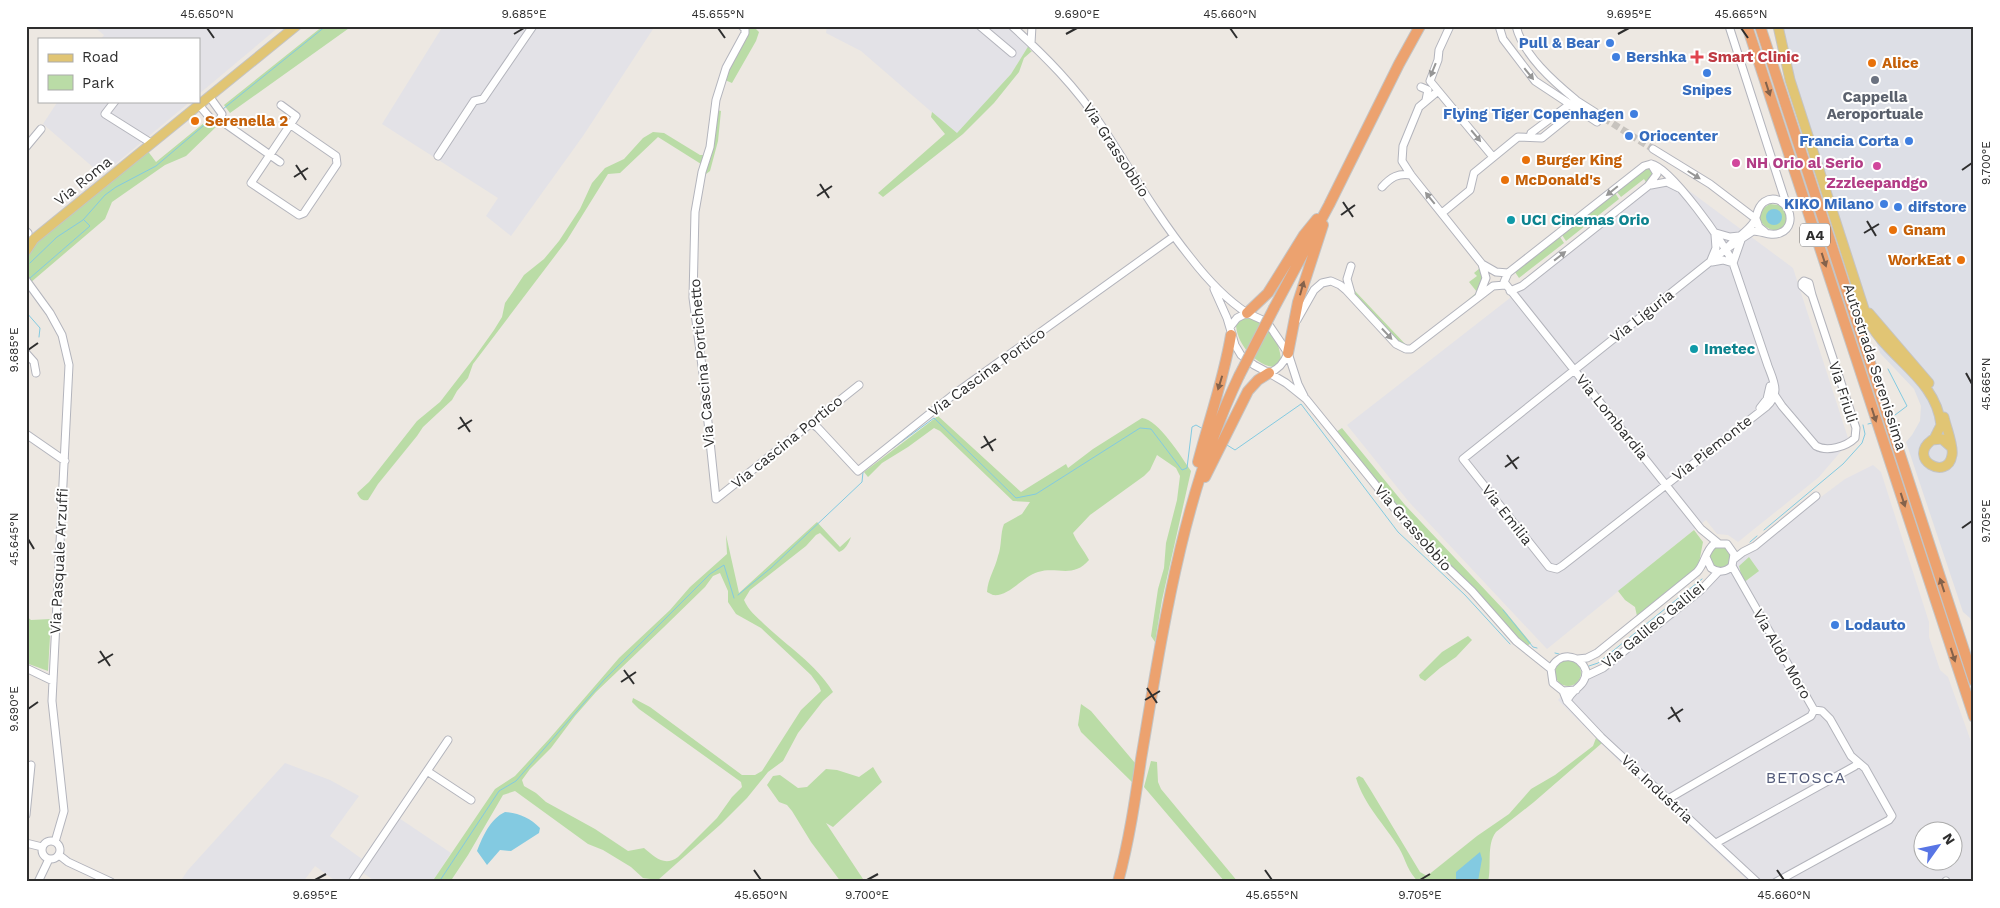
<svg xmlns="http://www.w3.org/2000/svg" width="2000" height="908" font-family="'Work Sans',sans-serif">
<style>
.industrial{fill:#e3e2e7;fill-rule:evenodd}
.airport{fill:#dddfe6}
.green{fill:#badca6;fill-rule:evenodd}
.water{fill:#83cae1}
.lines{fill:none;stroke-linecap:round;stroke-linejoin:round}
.stream{stroke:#83cae1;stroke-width:1}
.minor-tunnel{stroke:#c7c3be;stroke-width:7;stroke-dasharray:7 3.5;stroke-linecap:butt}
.minor-casing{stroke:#b3b4bc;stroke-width:9}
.major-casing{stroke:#c4c4c4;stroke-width:11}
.highway-casing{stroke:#c4c4c4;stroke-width:12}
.minor{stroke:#fff;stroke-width:7}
.major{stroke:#e1c574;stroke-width:9}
.highway{stroke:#eca26f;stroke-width:10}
.highway-bridge-casing{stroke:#c4c4c4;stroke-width:12;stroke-linecap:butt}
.highway-bridge{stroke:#eca26f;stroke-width:10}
.oneway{fill:#969696}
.oneway2{fill:#84624b}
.ticks{fill:none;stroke:#2e2e2e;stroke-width:2}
.shop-dot{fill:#3f7fe0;stroke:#fff;stroke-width:2}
.health-dot{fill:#e0444e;stroke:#fff;stroke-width:2}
.food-dot{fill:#e8710a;stroke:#fff;stroke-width:2}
.worship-dot{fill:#6b7280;stroke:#fff;stroke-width:2}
.hotel-dot{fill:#d1479c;stroke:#fff;stroke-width:2}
.culture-dot{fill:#0f9aa8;stroke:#fff;stroke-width:2}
.labels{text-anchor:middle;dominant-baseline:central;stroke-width:4;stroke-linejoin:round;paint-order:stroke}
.shield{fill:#fff;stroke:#6d6d6d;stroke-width:1}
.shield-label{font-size:14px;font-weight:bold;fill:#2e2e2e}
.shop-label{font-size:15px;font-weight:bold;fill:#366cbe;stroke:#fff;text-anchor:end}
.health-label{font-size:15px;font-weight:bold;fill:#be3a42;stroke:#fff;text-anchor:start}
.food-label{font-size:15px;font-weight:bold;fill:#c56008;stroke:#fff;text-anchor:start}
.worship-label{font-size:15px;font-weight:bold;fill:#5b616d;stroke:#fff}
.street-label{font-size:15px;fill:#2e2e2e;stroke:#fff}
.hotel-label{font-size:15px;font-weight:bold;fill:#b23c85;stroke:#fff;text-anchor:start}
.culture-label{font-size:15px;font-weight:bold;fill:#0d838f;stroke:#fff;text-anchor:start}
.neighbourhood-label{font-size:16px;letter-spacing:1px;fill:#535b7a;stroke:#fff}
.neatline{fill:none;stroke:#2e2e2e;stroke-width:2}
.ticks-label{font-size:12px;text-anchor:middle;fill:#2e2e2e}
</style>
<rect width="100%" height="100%" fill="#ede8e2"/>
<path class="industrial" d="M93,26H280L199,94V39H101L104,35Z
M443,26H521L525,29L528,26H655L583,136L511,236L486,216L498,198L382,124Z
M827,26H1007L1029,45L1011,74L957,134L861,51L826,33Z
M58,101H191L102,175L43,124Z
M1668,175L1793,268L1848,438L1843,449L1819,477L1738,542L1728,535L1717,534L1706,520L1547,649L1409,502L1347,425Z
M1873,465L1881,472L1929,622V637L1940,670L1948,677L1974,750V882H1749L1620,762L1558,700L1564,693L1614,652L1845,479ZM1922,830H1952V860H1922Z
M285,763L330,780L359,796L330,836L362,859L393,814L451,853L432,882H376L363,873L357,882H337L315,866L303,882H180L188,870Z"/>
<path class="airport" d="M1776,26H1974V630L1970,618L1963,612L1906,442L1912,435L1920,421L1921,406L1914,389L1880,353Z"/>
<path class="green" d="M323,26H352L230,113L224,105Z
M744,26H753L759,32L756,41L732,83L725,80C730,61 743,50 747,31Z
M1029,45L1030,50L1032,51L1024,58L1019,72L994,103L963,134L883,197L878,193L945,134L931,117L932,112L957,133L1011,74Z
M717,110L721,111L718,141L710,171L706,174L701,164L658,137L620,173L608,174L567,240L473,364L468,378L457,391L452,400L423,427L417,436L378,484L368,500C362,501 360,499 357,493L369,482L417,421L440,402L474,358L494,330L502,317L505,303L512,293L524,275L544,259L559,241L580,209L592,183L605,168L624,159L643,138L653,132L664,133L700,155H710Z
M210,118L217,126L186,156L165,165L112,202L105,219L30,283C22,273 27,258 32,246L147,150L156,162Z
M1647,168L1654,170L1653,177L1646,182L1644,179L1621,197L1617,192Z
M1615,193L1619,199L1566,241L1562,235Z
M1770,204L1778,205C1783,207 1787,211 1787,218C1785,246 1740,219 1770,204Z
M1560,237L1564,243L1519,278L1515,272Z
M1477,261C1494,284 1473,297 1457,310L1477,292L1469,282L1477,276L1474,273L1480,268Z
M1353,287L1355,291L1407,346L1398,342L1353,293Z
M1246,317C1267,322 1280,339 1281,361L1274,367C1254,365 1236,342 1236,324Z
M938,416L1021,492L1066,464L1068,468L1093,449L1142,418C1159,420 1182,458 1191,471L1162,600L1155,642L1151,636L1158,589L1164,568L1166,543L1177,500L1180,476L1176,468L1157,455L1150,470L1144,476L1090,515L1073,533C1077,543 1084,550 1089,560C1073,579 1057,566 1038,572C1023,576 1009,597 993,595L987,592C988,578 995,569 998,556C1002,546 1000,534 1004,524L1022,514L1030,502L1013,501L940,431L934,428L908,447L882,463L868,477L864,472Z
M1342,428L1405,505L1504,610L1531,643L1526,647L1427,547L1336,432Z
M817,522L840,547L851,537C849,543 845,550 839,552L820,533L816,535L806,546L750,590L744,600C748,610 757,617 764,624C787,646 816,664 833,692L823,701L798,733L783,761L768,772L747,798L721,824L658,880L643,878L631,867L603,850L588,844L515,791L503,795L468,855L450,882H432L495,789L515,776L550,738L619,658L670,610L690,587L727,554L726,535L739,593ZM720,573L728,591V602L736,614L761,628L811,675L819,686L821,691L801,710L762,771L755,775H742L650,707L633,698L632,702L639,709L741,782L742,787L732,797L717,818L678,857C664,867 655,857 644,848L628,851L595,829L546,802L536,793L524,786L522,780L530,769L551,748L575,716L596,692L664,627L705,587L713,576Z
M1694,530L1703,542L1699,563L1696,568L1637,616L1635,607L1625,600L1618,591Z
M1723,546L1731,553L1730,564L1724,569L1712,566L1708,555L1712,548Z
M1749,557L1759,571L1743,583L1739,566Z
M26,616L31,620L51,619L48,671L26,663Z
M1468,636L1472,640L1456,657L1440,668L1425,681L1420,678L1419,675L1442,652Z
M1555 673a13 13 0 1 1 26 0a13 13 0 1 1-26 0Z
M1081,704L1091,711L1135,763L1133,783L1081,732L1078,725Z
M1596,738L1602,743L1534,802L1496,832C1486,845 1492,866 1488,882H1419C1408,873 1406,860 1399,848C1385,825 1364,805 1356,778L1359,776L1363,778L1370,789L1420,872L1427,876L1477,836L1509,814L1531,789L1555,775L1593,746Z
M1151,761L1157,762L1158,782L1161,789L1238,882H1225L1144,787Z
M873,767L882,782L833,827L826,823L865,882H841L811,842L792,811L787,805L779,802L767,785L773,776L780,775L798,788L807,787L826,769L837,770L859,777Z"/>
<path class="water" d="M1766 217a8 8 0 1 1 16 0a8 8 0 1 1-16 0Z
M505,812C519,813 530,818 540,828L539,833L511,851L500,850L487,865L477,851C483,836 490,819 505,812Z
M1480,852L1482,859L1478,881L1458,882L1456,879V872Z"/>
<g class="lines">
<path class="stream" d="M223,109L326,26
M30,263L57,237L83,220L105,195L116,187L156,166L209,121
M30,278L90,226L84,220
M26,312L40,328L39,337
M1888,369L1907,406L1895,415
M1868,424L1872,423
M1227,445L1235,450L1301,404L1398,532L1465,595L1510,644
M893,448L934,418L1016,498L1036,494L1140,428L1151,429L1182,470L1187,468L1192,427L1196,425L1203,429
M1764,530L1843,464L1862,443L1865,434L1863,425
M1750,542L1757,536
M738,595L771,568L862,482L863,472
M1503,610L1533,647L1537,648
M1555,653L1559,654
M1589,666L1598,663L1702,579
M439,882L499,791L516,781L604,680L710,574L724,565L734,598"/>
<path class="minor-tunnel" d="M1604,118L1653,149"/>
<g class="minor-casing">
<path id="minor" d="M742,26L745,29V33L726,68L716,100L710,147L702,172L695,212L693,298L703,374L716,499L859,385
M980,26L1012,53
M1012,26C1045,56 1076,87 1101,125C1130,169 1157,216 1190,257C1207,279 1224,298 1247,313
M1450,26L1439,50L1438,60L1430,81L1493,157
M1499,26L1503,39L1535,81L1597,122
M1516,26C1523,55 1554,82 1576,100
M1729,26L1787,206
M1031,43L1032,26
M1421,87L1428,90L1426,100
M1438,91L1419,107L1403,146L1402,161L1411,175L1482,264L1496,272L1508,273
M1574,99L1604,118
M115,101L105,114L151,143
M198,104C204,110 208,117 214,121L220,120L222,114L209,96
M281,105L296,116L251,183L299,215L304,213L337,164L336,156L291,125
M220,120L280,162
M1530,137L1531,133L1570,104
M26,147L41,129
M1653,149L1710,184L1756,219L1759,227L1765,232
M438,156L474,101L483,99L533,26
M1651,164C1670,167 1725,244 1733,263L1768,366C1774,382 1781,394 1766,407L1562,566L1557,569L1549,567L1463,459L1726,249L1753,231C1762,231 1771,237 1780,233C1802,224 1784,189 1764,202C1756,208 1758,215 1754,222C1747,233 1734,239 1726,249
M1651,164L1644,166L1508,273L1504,282L1701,529L1718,543
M1651,185L1667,182L1679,188
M1382,187C1391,177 1398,173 1411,175
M1442,213L1470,190L1474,173L1518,137L1542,138L1578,109
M26,231L28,233
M1716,233L1730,237L1739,236
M1711,260L1716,248L1715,235
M1712,262L1723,260L1733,263
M1733,263L1741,240
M1351,266L1347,279L1351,293
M26,280L50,313L62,335L69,365L52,701L64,811L55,842
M1804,281L1809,283L1812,295L1802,286V283Z
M1214,289L1227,318L1235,345L1241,355L1254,365L1269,373C1279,369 1284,363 1288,353L1267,322L1247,313L1237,318L1230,327
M1510,291L1522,286L1648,186L1657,174L1651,164
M1479,296L1486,278L1482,264
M1297,320L1314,290L1322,283L1331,281L1340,285L1346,290L1396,344L1406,349H1411L1493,286L1505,285
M26,353L34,362L36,373
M1288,353L1298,384L1304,396
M1269,373L1286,383L1306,399L1425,546L1472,591L1516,641L1551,669
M1770,388L1782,406L1816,446C1827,452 1846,447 1855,438L1856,428L1812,295
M1760,408L1767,399L1770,386
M811,423L818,428L858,471L953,395L1173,237
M26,434L65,461
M1734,559L1743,552L1755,546L1816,496
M1732,566L1814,710
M1578,659L1587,658L1597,653L1697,572C1705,564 1705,551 1714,544H1727L1734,554L1732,566C1726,572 1718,573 1711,568L1706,557
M26,668L53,681
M1586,676L1603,668L1701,590L1718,572
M1563,691L1567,701L1601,737L1757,882
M1567,701C1572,688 1586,687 1586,671C1580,653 1558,652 1551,669L1553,683L1563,691L1576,690
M427,771L471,800
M1668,799L1811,716L1814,710
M26,815L31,765
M42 850a9 9 0 1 1 18 0a9 9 0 1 1-18 0Z
M26,843L42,847
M1716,843L1855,766L1858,762
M59,855L68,862L111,882
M38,882L49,859
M352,882L448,740
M1776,882L1889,820L1892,816L1865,768L1851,756L1830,719L1822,711L1814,710
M1945,882L1946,881"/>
</g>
<g class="major-casing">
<path id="major" d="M1778,26L1790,80L1866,315C1883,357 1936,376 1941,425L1934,439
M26,251L34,239L296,26
M1869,313L1929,383
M1944,417C1946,427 1954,446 1952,455C1948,482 1906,459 1932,440L1942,439L1950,446"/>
</g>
<g class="highway-casing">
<path id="highway" d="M1747,26L1974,717
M1760,26L1974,681
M1274,308L1329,205L1399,64L1420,26
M1247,313L1268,293L1304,235L1317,219
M1288,353L1298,302L1323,225
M1198,462C1209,420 1224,378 1231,335
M1205,477L1248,391L1258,380L1269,373
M1118,882C1129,841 1135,801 1141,759C1163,629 1182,496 1239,376"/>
</g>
<use href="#minor" class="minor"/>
<use href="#major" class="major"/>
<use href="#highway" class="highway"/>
<g class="highway-bridge-casing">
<path id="highway-bridge" d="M1239,376L1274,308"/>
</g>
<use href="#highway-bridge" class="highway-bridge"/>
</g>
<defs><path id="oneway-solid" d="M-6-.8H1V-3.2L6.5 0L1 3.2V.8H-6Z" transform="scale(1.25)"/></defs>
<g class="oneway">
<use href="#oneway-solid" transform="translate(1433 70) rotate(112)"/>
<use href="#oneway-solid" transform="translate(1529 74) rotate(51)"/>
<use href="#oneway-solid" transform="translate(1476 136) rotate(50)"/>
<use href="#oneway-solid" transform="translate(1694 175) rotate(32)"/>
<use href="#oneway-solid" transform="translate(1612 191) rotate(141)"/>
<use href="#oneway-solid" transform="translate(1430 198) rotate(-129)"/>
<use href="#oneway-solid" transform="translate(1560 256) rotate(-38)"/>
<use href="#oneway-solid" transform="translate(1387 334) rotate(47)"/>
</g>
<g class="oneway2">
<use href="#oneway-solid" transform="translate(1768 89) rotate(72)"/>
<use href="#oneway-solid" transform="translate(1824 260) rotate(72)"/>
<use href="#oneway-solid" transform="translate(1302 288) rotate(-74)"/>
<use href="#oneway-solid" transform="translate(1220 383) rotate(107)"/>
<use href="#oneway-solid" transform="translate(1874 415) rotate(72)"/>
<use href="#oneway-solid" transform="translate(1903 500) rotate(72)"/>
<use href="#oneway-solid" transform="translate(1942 585) rotate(-108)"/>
<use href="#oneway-solid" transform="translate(1953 655) rotate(72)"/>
</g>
<path class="ticks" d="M207,28L214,38M718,28L725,38M1230,28L1237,38M1741,28L1748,38M514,34L524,28M1066,34L1077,28M1618,34L1629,28M296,165L306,180M1962,170L1972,163M294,177L308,168M820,184L829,198M817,196L832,186M1343,202L1353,217M1341,215L1355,205M1867,221L1876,236M1864,233L1879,224M28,350L38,343M1966,373L1972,384M460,417L470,432M458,429L472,420M984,436L993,451M981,448L996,439M1507,455L1517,469M1505,467L1519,457M1962,528L1972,521M28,539L34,549M100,651L110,666M98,663L113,654M624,670L634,684M621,682L636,672M1147,688L1157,703M1145,700L1160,691M1671,707L1680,722M28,709L38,702M1668,719L1683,709M754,870L761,880M1265,870L1272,880M1777,870L1784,880M315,880L326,874M867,880L878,874M1420,880L1430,874"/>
<g class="shop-dot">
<circle cx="1610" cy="43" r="5"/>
<circle cx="1616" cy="57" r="5"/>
<circle cx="1707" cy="73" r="5"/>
<circle cx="1634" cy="114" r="5"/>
<circle cx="1629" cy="136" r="5"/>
<circle cx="1909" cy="141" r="5"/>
<circle cx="1884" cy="204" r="5"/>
<circle cx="1898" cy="207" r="5"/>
<circle cx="1835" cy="625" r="5"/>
</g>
<path class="health-dot" d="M1694.5 49.5h5v5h5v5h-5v5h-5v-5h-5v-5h5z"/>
<g class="food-dot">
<circle cx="1872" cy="63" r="5"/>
<circle cx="195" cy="121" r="5"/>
<circle cx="1526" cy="160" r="5"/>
<circle cx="1505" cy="180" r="5"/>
<circle cx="1893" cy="230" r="5"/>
<circle cx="1961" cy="260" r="5"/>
</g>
<circle class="worship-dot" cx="1875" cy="80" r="5"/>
<g class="hotel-dot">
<circle cx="1736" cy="163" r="5"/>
<circle cx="1877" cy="166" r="5"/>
</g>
<g class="culture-dot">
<circle cx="1511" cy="220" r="5"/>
<circle cx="1694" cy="349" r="5"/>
</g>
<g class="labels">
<rect class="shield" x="1800" y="223.5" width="30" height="23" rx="4"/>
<g class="shield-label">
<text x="1815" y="235">A4</text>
</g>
<g class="shop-label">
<text x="1600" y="43">Pull &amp; Bear</text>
<text x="1626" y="57" text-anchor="start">Bershka</text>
<text x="1707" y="90" text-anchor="middle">Snipes</text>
<text x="1624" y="114">Flying Tiger Copenhagen</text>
<text x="1639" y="136" text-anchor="start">Oriocenter</text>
<text x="1899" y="141">Francia Corta</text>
<text x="1874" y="204">KIKO Milano</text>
<text x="1908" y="207" text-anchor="start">difstore</text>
<text x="1845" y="625" text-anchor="start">Lodauto</text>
</g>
<g class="health-label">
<text x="1708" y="57">Smart Clinic</text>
</g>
<g class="food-label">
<text x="1882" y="63">Alice</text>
<text x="205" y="121">Serenella 2</text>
<text x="1536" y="160">Burger King</text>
<text x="1515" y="180">McDonald's</text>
<text x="1903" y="230">Gnam</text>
<text x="1951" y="260" text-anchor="end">WorkEat</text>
</g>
<g class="worship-label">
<text x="1875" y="97">Cappella<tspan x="1875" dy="17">Aeroportuale</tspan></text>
</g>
<g class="street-label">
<text transform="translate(1116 150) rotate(57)">Via Grassobbio</text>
<text transform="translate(83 181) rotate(-39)">Via Roma</text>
<text transform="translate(1642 316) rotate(-38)">Via Liguria</text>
<text transform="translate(702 363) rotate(-95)">Via Cascina Portichetto</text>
<text transform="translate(1875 367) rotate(72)">Autostrada Serenissima</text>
<text transform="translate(987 372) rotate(-36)">Via Cascina Portico</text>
<text transform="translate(1843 392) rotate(72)">Via Friuli</text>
<text transform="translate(1612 417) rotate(51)">Via Lombardia</text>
<text transform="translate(787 442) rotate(-39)">Via cascina Portico</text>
<text transform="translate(1712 448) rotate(-38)">Via Piemonte</text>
<text transform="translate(1507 515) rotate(52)">Via Emilia</text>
<text transform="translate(1413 528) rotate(49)">Via Grassobbio</text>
<text transform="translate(59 561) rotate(-87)">Via Pasquale Arzuffi</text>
<text transform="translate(1653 625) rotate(-39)">Via Galileo Galilei</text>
<text transform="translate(1782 654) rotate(60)">Via Aldo Moro</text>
<text transform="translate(1657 789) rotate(43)">Via Industria</text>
</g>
<g class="hotel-label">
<text x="1746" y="163">NH Orio al Serio</text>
<text x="1877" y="183" text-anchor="middle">Zzzleepandgo</text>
</g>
<g class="culture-label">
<text x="1521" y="220">UCI Cinemas Orio</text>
<text x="1704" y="349">Imetec</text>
</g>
<g class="neighbourhood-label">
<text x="1806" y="777">BETOSCA</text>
</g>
</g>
<rect width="2000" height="908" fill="none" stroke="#ffffff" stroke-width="55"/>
<rect x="38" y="38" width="162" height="65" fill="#ffffff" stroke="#ababab"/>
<rect x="48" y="54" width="25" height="8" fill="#e1c574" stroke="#ababab"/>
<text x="82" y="62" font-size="15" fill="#2e2e2e">Road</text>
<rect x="48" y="75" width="25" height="15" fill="#badca6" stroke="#ababab"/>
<text x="82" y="88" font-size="15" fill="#2e2e2e">Park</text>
<g transform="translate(1938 846) rotate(57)"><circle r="24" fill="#ffffff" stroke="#ababab"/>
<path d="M0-4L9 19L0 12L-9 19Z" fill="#5875e5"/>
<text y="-8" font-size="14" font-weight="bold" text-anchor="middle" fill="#2e2e2e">N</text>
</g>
<rect x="28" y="28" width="1944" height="852" class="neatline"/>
<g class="ticks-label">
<text x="207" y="18">45.650°N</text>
<text x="524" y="18">9.685°E</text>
<text x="718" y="18">45.655°N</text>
<text x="1077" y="18">9.690°E</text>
<text x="1230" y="18">45.660°N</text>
<text x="1629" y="18">9.695°E</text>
<text x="1741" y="18">45.665°N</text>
<text transform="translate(1986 163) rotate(-90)" y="4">9.700°E</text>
<text transform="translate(14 350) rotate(-90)" y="4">9.685°E</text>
<text transform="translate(1986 384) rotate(-90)" y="4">45.665°N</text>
<text transform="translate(1986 521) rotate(-90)" y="4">9.705°E</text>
<text transform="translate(14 539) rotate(-90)" y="4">45.645°N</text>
<text transform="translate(14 709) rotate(-90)" y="4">9.690°E</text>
<text x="315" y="899">9.695°E</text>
<text x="761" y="899">45.650°N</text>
<text x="867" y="899">9.700°E</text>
<text x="1272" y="899">45.655°N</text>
<text x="1420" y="899">9.705°E</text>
<text x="1784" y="899">45.660°N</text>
</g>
</svg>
